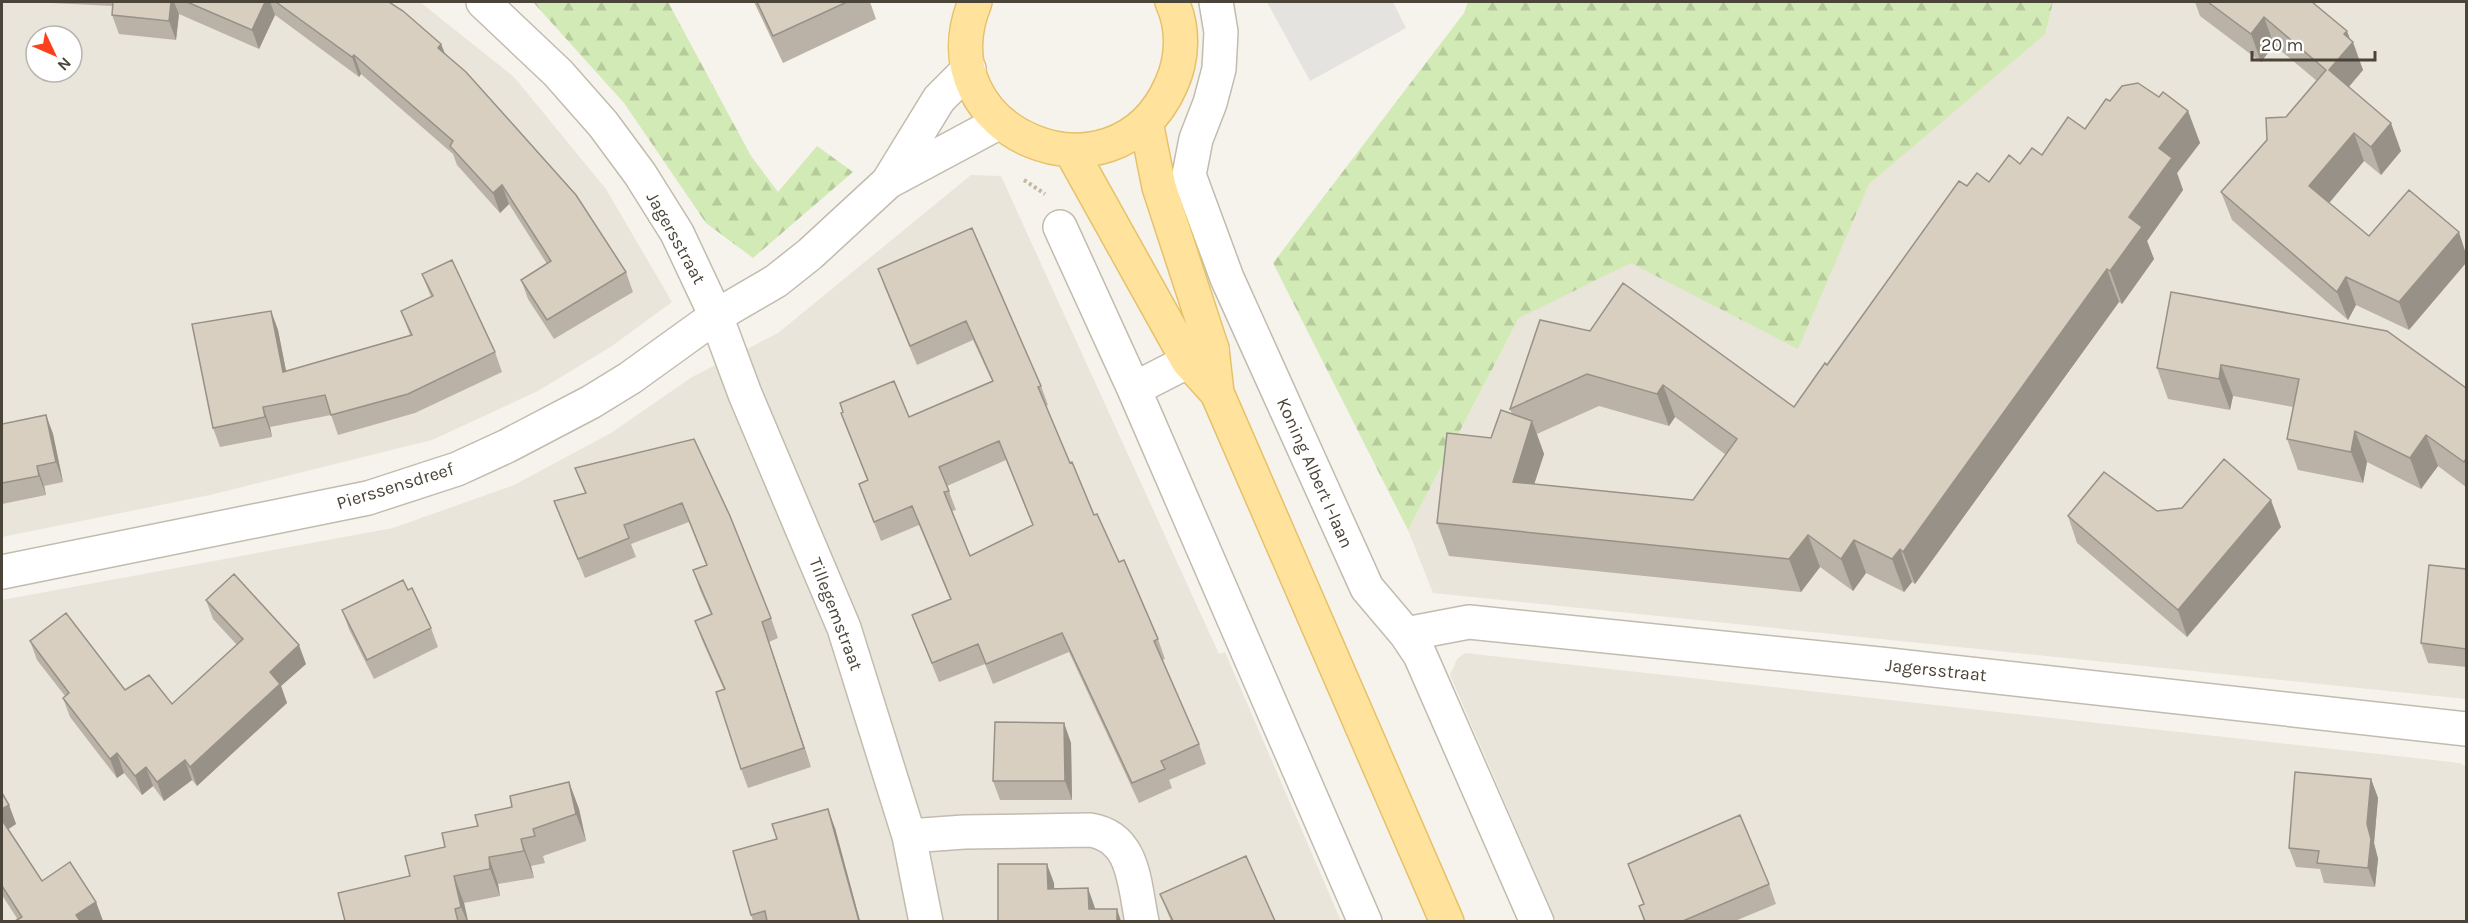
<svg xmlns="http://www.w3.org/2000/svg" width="2468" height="923" font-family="Karla,sans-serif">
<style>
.residential{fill:#eae5da;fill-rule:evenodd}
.forest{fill:url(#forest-firs)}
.parking{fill:#e5e3e0}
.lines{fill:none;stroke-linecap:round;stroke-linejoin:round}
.minor-casing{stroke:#c2bbae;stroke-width:36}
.major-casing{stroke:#e6c16a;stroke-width:36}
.path{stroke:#c4b79f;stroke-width:4;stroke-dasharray:3 3;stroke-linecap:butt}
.minor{stroke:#fff;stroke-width:33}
.major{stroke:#ffe39c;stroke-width:33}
.wall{fill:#bab2a6;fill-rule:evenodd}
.shaded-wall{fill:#979187}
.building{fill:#d8cfc1;stroke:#979187;stroke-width:1.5;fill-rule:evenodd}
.labels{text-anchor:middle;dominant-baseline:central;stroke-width:6;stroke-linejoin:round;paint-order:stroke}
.street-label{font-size:18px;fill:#4b4439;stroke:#fff}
</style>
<defs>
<pattern id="forest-firs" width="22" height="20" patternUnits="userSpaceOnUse" patternTransform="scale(1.5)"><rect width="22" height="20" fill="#d2eab5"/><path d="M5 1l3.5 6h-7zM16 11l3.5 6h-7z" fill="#b6ca9c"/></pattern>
</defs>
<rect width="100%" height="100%" fill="#f6f3ec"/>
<path class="residential" d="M2,2H420L514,77L606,189L672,302L612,346L538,391L432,440L210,495L2,537ZM36,36H72V72H36Z
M1685,2H2466V699L1433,593L1408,530Z
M971,175L1001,176L1219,654L1225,652L1341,921L2,922V600L393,528L514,485L611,433L692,377L778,333Z
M1465,653L2460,763L2466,767V921H1556L1450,675L1457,659Z"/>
<path class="forest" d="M533,2H668L751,156L778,192L817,146L853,172L753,258L706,223L624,103Z
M1468,2H2053L2045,34L1869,184L1798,349L1631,263L1519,318L1408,530L1273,263L1464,13Z"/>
<path class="parking" d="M1267,2H1393L1406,28L1310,81Z"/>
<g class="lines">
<g class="minor-casing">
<path id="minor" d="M483,2L558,73L603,124L640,174L677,233L716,316L745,394L844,628L909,836L926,922
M1216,2L1221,32L1219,69L1210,103L1196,139L1189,175L1227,278L1367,588L1406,634L1420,655L1537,922
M888,182L939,99L969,69
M1060,227L1134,389L1365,922
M1134,389L1212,349
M2,572L368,498L457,469L507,446L591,402L630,378L716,316L776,281L810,254L888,182L1000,122
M1406,634L1469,622L1889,665L2466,729
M909,836L964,832L1090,830C1135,837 1134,884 1142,922"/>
</g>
<g class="major-casing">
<path id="major" d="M975,2C921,134 1115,213 1171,85C1183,59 1184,28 1172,2
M1146,122L1159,187L1212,349L1217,393L1447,922
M1071,151L1188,361L1217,393"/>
</g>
<path class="path" d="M1024,180L1045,194"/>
<use href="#minor" class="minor"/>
<use href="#major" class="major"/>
</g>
<path class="wall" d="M31,2H389L441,44L445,53L626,272L633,292L554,339L528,299L521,280L547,264L509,204L500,213L457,165L453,154L361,74L359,77L275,15L259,49L179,14L176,40L119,34L112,15L113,6Z
M754,2H870L876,19L783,63Z
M2195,2H2312L2350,40L2363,70L2349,87L2401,151L2381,175L2364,161L2329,203L2369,236L2409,190V330L2356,305L2348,320L2232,220L2221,192L2317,81L2274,45L2261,62L2200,16Z
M2159,97L2188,111L2200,143L2177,173L2183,190L2147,241L2154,259L2122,304L2119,302L1915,584L1912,582L1904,592L1866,573L1853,591L1820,567L1801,592L1449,556L1437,523L1491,438L1512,414L1510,409L1540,320L1794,407L1967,186L1989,182L2020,164L2042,155L2085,129L2110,101ZM1599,406L1669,426L1675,417L1726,455L1693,500L1534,485L1544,454L1537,434Z
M972,228L1041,386L1048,405L1046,406L1070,463L1094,515L1158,639L1165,659L1162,660L1199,744L1206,764L1169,780L1172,788L1139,803L1069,652L993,684L985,664L939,682L912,615L950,599L919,525L881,541L859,484L867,480L841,413L909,417L992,381L973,340L917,365L885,288L878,269ZM1006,460L1033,526L970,556L952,511L956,510L947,486Z
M422,274L495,352L502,372L415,413L338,435L331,415L270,427L272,437L220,447L213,428L271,311L278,330L286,371L410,335L401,311L431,297Z
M2171,292L2466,388V487L2438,466L2421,489L2367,462L2363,483L2298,470L2287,439L2293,407L2233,396L2230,410L2168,399L2157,368Z
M46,415L53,434L63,482L44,486L46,495L2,504V424Z
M694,439L771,618L778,638L769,642L811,767L748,788L741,769L724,690L702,640L695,621L711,615L700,590L693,570L706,565L689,522L631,544L636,557L585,578L554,501L585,493L575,468Z
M2157,511L2281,527L2187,637L2077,543L2068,516Z
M2466,569V667L2428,663L2421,643Z
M206,600L306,664L281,686L287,703L197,786L192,780L164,801L153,786L142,795L124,773L117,778L70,717L63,698L65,696L37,660L30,641L125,690L172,704L237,645L213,619Z
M342,610L431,628L438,647L374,679L349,629Z
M1064,723L1071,743L1072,800H1000L993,781Z
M2371,779L2378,798L2374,843L2378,859L2375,887L2324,883L2320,869L2296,867L2289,848Z
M569,782L579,809L586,841L543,856L545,863L531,866L534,878L498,884L500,896L464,903L468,921H345L410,876L445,847L478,826L512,807Z
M2,793L9,805L16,824L8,829L42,881L96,902L103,921L18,920L2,895Z
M835,828L860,921H753L751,915Z
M1628,864L1769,884L1776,904L1735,921H1644L1639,906L1643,904Z
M1160,894L1275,921H1171Z"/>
<path class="shaded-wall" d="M171,2H174L179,14L176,40L169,21Z
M265,2H270L275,15L259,49L252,30Z
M2264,17L2274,45L2261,62L2251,34Z
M2347,31L2352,44L2353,42L2363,70L2339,98L2329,70L2344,34Z
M441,44L448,63L438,48Z
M354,55L361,74L359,77L352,57Z
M2188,111L2200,143L2177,173L2183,190L2147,241L2154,259L2122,304L2110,271L2129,217L2159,148Z
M2391,123L2401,151L2381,175L2371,147Z
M2354,133L2364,161L2320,214L2309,186Z
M502,185L509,204L500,213L493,193Z
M2459,232L2466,254V263L2409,330L2399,302Z
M2107,269L2119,302L1915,584L1903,552Z
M2346,277L2356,305L2348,320L2337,292Z
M271,311L278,330L290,391L283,372Z
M2221,365L2233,396L2230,410L2219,379Z
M1663,385L1675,417L1669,426L1657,394Z
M263,407L270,427L272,437L265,417Z
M46,415L53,434L63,482L56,462Z
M1532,421L1544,454L1524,515L1513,482Z
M2355,431L2367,462L2363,483L2351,452Z
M2426,435L2438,466L2421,489L2410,458Z
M37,466L44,486L46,495L39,476Z
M2271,500L2281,527L2187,637L2178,610Z
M1808,535L1820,567L1801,592L1789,559Z
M1854,540L1866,573L1853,591L1841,559Z
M1900,549L1912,582L1904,592L1892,559Z
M762,622L769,642L811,767L804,748Z
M299,645L306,664L281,686L287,703L197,786L190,767L270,672Z
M1064,723L1071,743L1072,800L1065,781Z
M117,753L124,773L117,778L110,759Z
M185,760L192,780L164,801L157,782Z
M146,767L153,786L142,795L135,776Z
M2371,779L2378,798L2374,843L2378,859L2375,887L2368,868L2367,824Z
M569,782L579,809L586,841L576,814Z
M9,805L16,824L4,832L2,826V809Z
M828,809L835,828L860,921H859Z
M521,839L531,866L534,878L524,851Z
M489,857L498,884L500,896L490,869Z
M1047,864L1054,883L1055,908L1048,889Z
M454,876L464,903L468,921H467L461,907Z
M1088,888L1095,908L1096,921L1089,909Z
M96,902L103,921H78L76,915Z
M1117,909L1121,921H1117Z"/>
<path class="building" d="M113,2H171L169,21L112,15Z
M187,2H265L252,30Z
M276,2H389L403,11L441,44L438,48L466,72L576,195L626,272L547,320L521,280L551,261L502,185L493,193L450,146L453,141L354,55L352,57Z
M757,2H847L773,36Z
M2208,2H2312L2347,31L2344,34L2353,42L2329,70L2391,123L2371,147L2354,133L2309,186L2369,236L2409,190L2459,232L2399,302L2346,277L2337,292L2221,192L2267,140L2266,118L2286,117L2326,70L2264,17L2251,34Z
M2138,83L2159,97L2163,92L2188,111L2159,148L2172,158L2129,217L2142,227L2110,271L2107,269L1903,552L1900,549L1892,559L1854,540L1841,559L1808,535L1789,559L1437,523L1447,433L1491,438L1501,410L1532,421L1513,482L1693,500L1737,439L1663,385L1657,394L1587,374L1510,409L1540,320L1590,331L1623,283L1794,407L1825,363L1827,365L1959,181L1967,186L1977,173L1989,182L2009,155L2020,164L2032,148L2042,155L2068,117L2085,129L2106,99L2110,101L2122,86Z
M972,228L1041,386L1038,387L1070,463L1072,462L1094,515L1097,514L1119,562L1124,560L1158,639L1154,641L1199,744L1161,761L1165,769L1132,783L1062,633L986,664L978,644L932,663L912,615L951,599L912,506L874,522L859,484L868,480L841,413L843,412L840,403L894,381L909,417L993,381L966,321L910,346L878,269ZM999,441L1033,525L970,556L944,492L949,491L939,467Z
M452,260L495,352L408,394L331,415L325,395L263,407L265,417L213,428L192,324L271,311L283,372L412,335L401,311L433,296L422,274Z
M2171,292L2387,331L2466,388V459L2464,462L2426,435L2410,458L2355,431L2351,452L2287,439L2299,379L2221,365L2219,379L2157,368Z
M46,415L56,462L37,466L39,476L2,483V424Z
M694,439L730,516L771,618L762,622L804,748L741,769L716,692L725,689L695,621L712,614L693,570L707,565L682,503L624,525L629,538L578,559L554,501L586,493L575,468Z
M2224,459L2271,500L2178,610L2068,516L2104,472L2157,511L2182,508Z
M2429,565L2466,569V649L2421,643Z
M234,574L299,645L270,672L280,684L190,767L185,760L157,782L146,767L135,776L117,753L110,759L63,698L69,693L30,641L66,613L125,690L149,675L172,704L243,639L206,600Z
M403,580L408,590L412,588L431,628L367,660L342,610Z
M995,722L1064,723L1065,781H993Z
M2295,772L2371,779L2367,824L2371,839L2368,868L2317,863L2319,851L2289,848Z
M569,782L576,814L533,829L535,836L521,839L524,851L489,857L490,869L454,876L461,907L455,909L458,921H345L338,893L410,876L405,856L445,847L442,833L478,826L475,815L512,807L510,796Z
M2,793L9,805L2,809Z
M828,809L859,921H767L765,911L751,915L733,851L777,839L772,824Z
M1740,815L1769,884L1683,921H1645L1639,906L1644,904L1628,864Z
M2,820L42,881L70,862L96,902L76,915L80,921H15L22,917L2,886Z
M1246,856L1275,921H1173L1160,894Z
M998,864H1047L1048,889L1088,888L1089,909H1117V921H998Z"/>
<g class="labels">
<g class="street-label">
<text transform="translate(676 238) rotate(61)">Jagersstraat</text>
<text transform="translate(1315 473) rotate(66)">Koning Albert I-laan</text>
<text transform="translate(395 486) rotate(-17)">Pierssensdreef</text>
<text transform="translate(836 614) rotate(69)">Tillegemstraat</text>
<text transform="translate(1936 670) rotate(6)">Jagersstraat</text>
</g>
</g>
<rect width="2468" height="923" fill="none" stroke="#4b4439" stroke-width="6"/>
<g transform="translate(54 54) rotate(134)"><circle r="28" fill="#ffffff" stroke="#b7b4b0" stroke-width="1.5"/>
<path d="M0-4.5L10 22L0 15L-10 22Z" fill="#fc3f1d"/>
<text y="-9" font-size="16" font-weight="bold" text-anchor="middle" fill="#4b4439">N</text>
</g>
<path d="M2252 51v9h123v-9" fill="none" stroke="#4b4439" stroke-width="3"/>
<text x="2261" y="51" font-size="18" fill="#4b4439" stroke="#ffffff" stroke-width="4.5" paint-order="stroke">20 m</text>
</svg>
